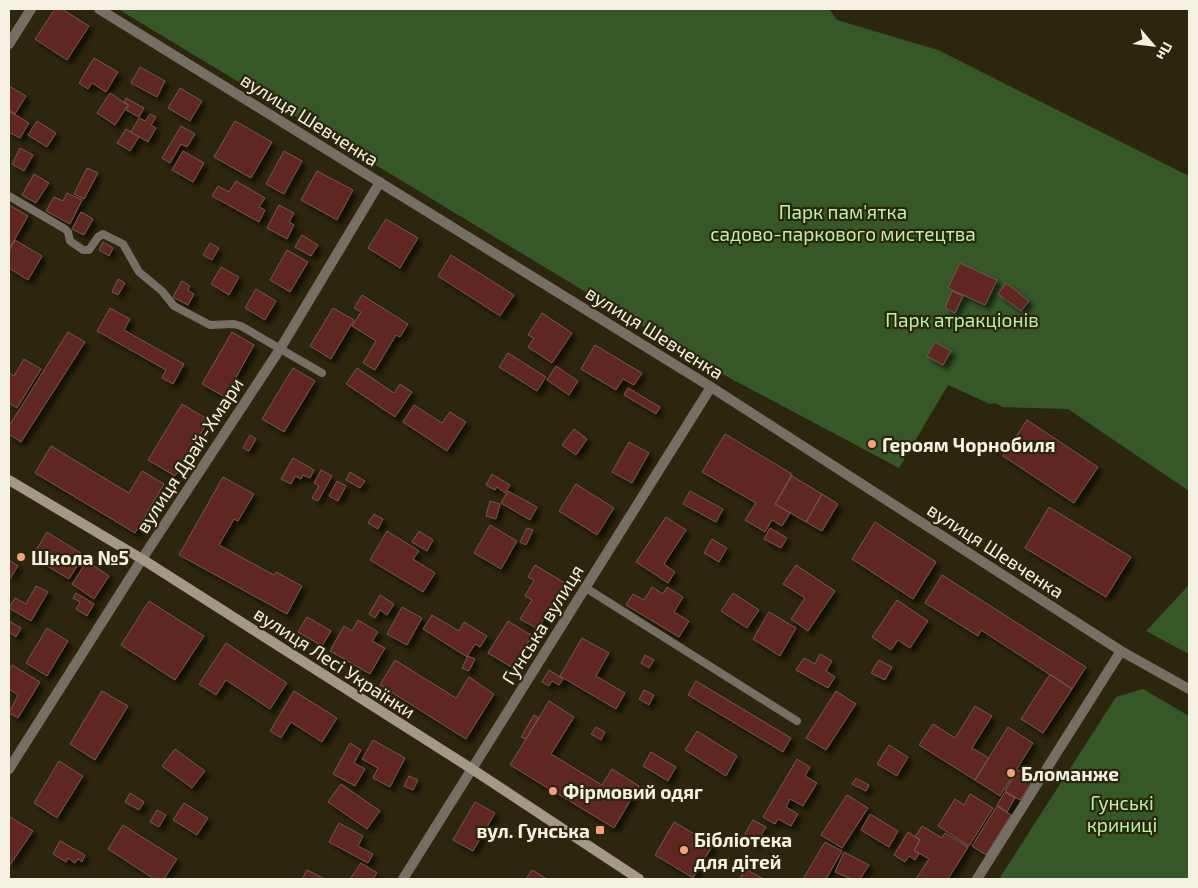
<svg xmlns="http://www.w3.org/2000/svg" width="1198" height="888" font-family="'Exo 2',sans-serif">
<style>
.green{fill:#365829}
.building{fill:#602524;stroke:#745755;filter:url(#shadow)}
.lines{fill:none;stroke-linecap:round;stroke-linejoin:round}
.lane{stroke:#766f65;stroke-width:8}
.street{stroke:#766f65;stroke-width:10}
.secondary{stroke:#a49988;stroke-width:10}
.poi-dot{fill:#f0a279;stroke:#2d260e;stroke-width:2}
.labels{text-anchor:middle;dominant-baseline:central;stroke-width:4.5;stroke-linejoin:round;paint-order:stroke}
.street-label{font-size:19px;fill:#f5f1e2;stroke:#2d260e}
.park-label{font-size:19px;fill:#bbf3a6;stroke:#2d260e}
.poi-label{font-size:19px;font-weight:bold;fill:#f5f1e2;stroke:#2d260e;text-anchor:start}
</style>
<defs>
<filter id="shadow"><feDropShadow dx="4.5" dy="4.5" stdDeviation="2.5" flood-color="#0009"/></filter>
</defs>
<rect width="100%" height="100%" fill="#2d260e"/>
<path class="green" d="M118,9H829L837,20L938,50L1189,176V491L1068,409L1003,407L995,403L990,404L948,385L899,468L713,369Z
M1189,585V654L1146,631Z
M1143,689L1189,716V879H999L1116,697Z"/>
<path class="building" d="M55,9H62L89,26L67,60L35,39Z
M94,58L118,72L106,92L92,83L88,89L79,83Z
M140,67L165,81L157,97L131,83Z
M9,86L26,96L15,114L9,110Z
M180,88L202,101L190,121L168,108Z
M110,93L128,105L115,125L97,113Z
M126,98L144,108L139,117L126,110L129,105L124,103Z
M9,111L29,123L20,138L9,132Z
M150,114L156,117L151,125L156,128L148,142L131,132L139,118L145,121Z
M37,121L56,133L47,147L28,135Z
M235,121L272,142L251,178L214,157Z
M181,126L195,134L187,147L181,144L170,163L162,158Z
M126,129L139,137L130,151L117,143Z
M20,148L33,155L24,171L12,164Z
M183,151L204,163L193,182L172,170Z
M284,151L302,161L284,194L266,184Z
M87,168L98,173L84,199L74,194Z
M317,171L353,190L337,220L301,200Z
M34,174L49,183L36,203L22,195Z
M236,181L265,198L259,207L265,210L259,222L212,196L218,186L229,192Z
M67,193L82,200L70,224L46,211L54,197L63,201Z
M9,205L28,216L9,249Z
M279,205L294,213L289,222L294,225L287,239L267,228Z
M81,212L93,219L84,235L72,229Z
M386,219L418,238L400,268L368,248Z
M302,235L318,245L311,256L295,247Z
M15,240L42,256L28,280L9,268V251Z
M103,242L113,248L109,256L99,250Z
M210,243L219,248L212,260L203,255Z
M287,250L308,262L290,292L270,280Z
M451,255L514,295L500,316L438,276Z
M960,263L997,280L985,305L948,288Z
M221,267L239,277L229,295L211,284Z
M118,279L125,283L118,295L112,292Z
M182,281L190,286L188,290L194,294L188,305L173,297Z
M1006,283L1029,301L1021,311L998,294Z
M256,289L276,301L265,320L245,308Z
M952,291L963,296L955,313L945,308Z
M362,295L408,324L400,337L396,335L375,370L363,363L376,341L352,326L361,312L354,308Z
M110,308L130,319L124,330L184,364L173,384L162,378L166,370L97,331Z
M333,308L354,320L331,359L310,346Z
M542,313L572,333L552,363L528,347L534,338L528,335Z
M68,332L85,342L21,442L9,434V426Z
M232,332L254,345L225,397L202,384Z
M935,342L951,351L943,365L927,356Z
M595,345L642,373L634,385L623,379L616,390L581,369Z
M508,353L546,377L537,391L499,367Z
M24,359L41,369L17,408L9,403V373L14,376Z
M556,366L578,381L569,395L547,380Z
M293,368L315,381L284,432L262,419Z
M357,368L394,393L400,384L412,392L395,417L346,384Z
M628,388L660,407L656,414L624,395Z
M182,404L209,420L175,476L148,460Z
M414,405L442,423L450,412L466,422L447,451L403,422Z
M1027,420L1098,467L1074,503L1003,456Z
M574,429L587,439L576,455L562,445Z
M725,434L792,474L775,504L790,513L782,526L772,520L765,532L745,520L756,503L702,472Z
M250,435L256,439L249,451L243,448Z
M629,442L649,453L632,483L612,472Z
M51,446L129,493L142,471L164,484L135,533L35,473Z
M293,458L314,470L310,478L303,475L301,479L295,476L291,484L281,479Z
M321,470L332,476L318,501L312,498L319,486L314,483Z
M350,472L365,481L360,488L346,480Z
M492,474L510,485L505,493L497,487L495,490L486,485Z
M792,476L822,494L806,522L775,504Z
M223,477L254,494L238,521L234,519L219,545L274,575L276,572L302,586L287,614L179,555Z
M337,481L346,486L338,501L329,496Z
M576,484L614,508L597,535L559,511Z
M508,491L537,507L530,520L501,503Z
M690,491L723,509L716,522L683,504Z
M822,494L838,504L822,531L806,522Z
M490,501L500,504L496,519L486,516Z
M1049,507L1131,557L1106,597L1025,548Z
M374,514L383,519L378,529L368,523Z
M666,517L686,530L664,564L675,572L668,583L636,562Z
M875,522L936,562L913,599L852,559Z
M490,525L517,541L501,569L474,553Z
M527,528L533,530L526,545L520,542Z
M770,528L787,538L781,548L764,539Z
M387,531L419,551L413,559L435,573L423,592L370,560Z
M419,531L433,540L427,551L412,542Z
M47,532L84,555L69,579L32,557Z
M712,539L727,548L719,562L704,553Z
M9,560L18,566L9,580Z
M87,561L109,576L94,599L72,584Z
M535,565L565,583L538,629L520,619L532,600L525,596L534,580L528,577Z
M796,565L835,591L808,631L791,619L805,598L783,584Z
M942,575L1086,667L1072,689L981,630L978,636L925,603Z
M36,586L48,592L31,621L9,608L15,598L26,604Z
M652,587L663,594L667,587L683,597L674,612L689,621L679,637L626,605L633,594L644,600Z
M76,593L94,604L87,616L76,609L80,602L73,598Z
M733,593L759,610L747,628L721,611Z
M380,595L394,604L387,615L380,610L375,618L369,614Z
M897,600L928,621L910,648L898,640L891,650L872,637Z
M149,601L204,636L175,680L121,645Z
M402,607L422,618L407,645L387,634Z
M769,612L796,628L780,656L753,639Z
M432,615L459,631L464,622L487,636L480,647L475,644L467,657L423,629Z
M307,617L331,631L322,646L298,632Z
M358,620L378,632L372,641L385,648L370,674L330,651L344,626L352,631Z
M9,621L21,628L16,637L9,632Z
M508,621L532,636L513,668L488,653Z
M47,628L68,641L47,676L26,663Z
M582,638L609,653L596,676L625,693L616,709L560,676Z
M226,643L287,683L270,709L226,680L216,695L199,684Z
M820,654L832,661L826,671L835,677L828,688L796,670L804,658L815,664Z
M645,655L654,660L649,668L641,663Z
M468,656L475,659L469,671L462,668Z
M395,660L456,698L469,677L494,694L466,739L380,685Z
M879,660L892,667L885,680L871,673Z
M12,665L40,682L18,718L9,713L18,695L9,689V671Z
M549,670L563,679L559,685L552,681L549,686L542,682Z
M1050,674L1072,689L1043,733L1021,719Z
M696,681L791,738L783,752L688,695Z
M644,690L654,695L649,705L639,699Z
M102,691L128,706L95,760L70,744Z
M294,691L337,718L322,742L291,722L281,738L270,731Z
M836,691L856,704L826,750L806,738Z
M549,701L574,717L551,754L602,785L612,769L639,786L614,828L510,765Z
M975,706L992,716L972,748L989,758L975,780L919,745L933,724L955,738Z
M534,715L539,718L526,739L521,737Z
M596,727L605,732L601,740L591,734Z
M1008,727L1033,743L1000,796L975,780Z
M697,731L737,756L726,776L685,750Z
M373,740L405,758L390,787L373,778L378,768L362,759Z
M350,743L361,750L354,763L365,769L355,786L333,774Z
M889,745L908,757L897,776L877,764Z
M175,749L205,771L192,788L162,766Z
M651,752L676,767L668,781L643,766Z
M797,759L810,767L805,776L817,783L803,806L790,799L786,807L798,814L791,826L778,819L775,824L763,817Z
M59,761L83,776L57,818L34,803Z
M1018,770L1033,780L1020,800L1005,791Z
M409,776L418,780L413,790L404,786Z
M856,778L869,785L866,791L852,784Z
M341,784L380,811L367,829L328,802Z
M1005,792L1015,798L1007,812L997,805Z
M130,793L144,802L139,810L125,802Z
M970,794L993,808L969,846L938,826L955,799L964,805Z
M847,795L868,808L842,848L821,835Z
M475,802L495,813L473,851L453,840Z
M184,803L208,818L197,835L173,820Z
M997,806L1011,815L986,855L972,846Z
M157,810L166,815L159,827L150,822Z
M870,814L898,831L889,847L861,830Z
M10,817L33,831L10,865L9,864V819Z
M753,820L766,827L755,846L742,839Z
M674,822L713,845L693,878L655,855Z
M339,823L363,836L358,846L373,854L368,863L329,842Z
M123,825L177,859L164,879H154L108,849Z
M922,826L942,838L945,833L968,847L948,879H916L929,859L914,850L920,840L915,837Z
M908,832L920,840L914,850L919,854L915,860L909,856L905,862L894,855Z
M60,841L85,855L82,862L78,859L75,863L68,858L66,862L53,854Z
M825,842L842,851L826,879H803Z
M844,852L869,865L860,879H852L835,872Z
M361,863L377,873L373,879H350Z
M745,869L764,879H740Z
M307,870L325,879H302Z
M532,870L547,879H526Z"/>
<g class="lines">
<path class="lane" d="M9,196L65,229L68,232L70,241L83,250H89L98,237L103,234L123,244L139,272L162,291L174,306L210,325L234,324L241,326L322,373
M586,588L797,721"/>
<path class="street" d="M99,9L711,387L1121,651L1189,689
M9,44L31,9
M9,769L142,559L280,349L380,182
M403,879L711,387
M977,879L1121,651"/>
<path class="secondary" d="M9,480L142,559L472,769L639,879"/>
</g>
<g class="poi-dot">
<circle cx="872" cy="444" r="5"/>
<circle cx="21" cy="557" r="5"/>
<circle cx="1011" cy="773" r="5"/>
<circle cx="553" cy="791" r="5"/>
<rect x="595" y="825" width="10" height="10" rx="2.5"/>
<circle cx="684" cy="850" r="5"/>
</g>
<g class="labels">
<g class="street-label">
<text transform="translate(310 119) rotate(32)">вулиця Шевченка</text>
<text transform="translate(655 332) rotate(32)">вулиця Шевченка</text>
<text transform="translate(189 455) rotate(-57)">вулиця Драй-Хмари</text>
<text transform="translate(996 550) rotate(33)">вулиця Шевченка</text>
<text transform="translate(542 624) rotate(-58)">Гунська вулиця</text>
<text transform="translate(335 662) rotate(33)">вулиця Лесі Українки</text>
</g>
<g class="park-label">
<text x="843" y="211">Парк пам'ятка<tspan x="843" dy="22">садово-паркового мистецтва</tspan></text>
<text x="962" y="319">Парк атракціонів</text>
<text x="1122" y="802">Гунські<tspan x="1122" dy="22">криниці</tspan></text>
</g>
<g class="poi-label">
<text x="882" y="444">Героям Чорнобиля</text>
<text x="31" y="557">Школа №5</text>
<text x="1021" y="773">Бломанже</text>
<text x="563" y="791">Фірмовий одяг</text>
<text x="590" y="830" text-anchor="end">вул. Гунська</text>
<text x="694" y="839">Бібліотека<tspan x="694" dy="22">для дітей</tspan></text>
</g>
</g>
<rect width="1198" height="888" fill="none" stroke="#f5f1e2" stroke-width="20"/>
<g transform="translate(1153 45) rotate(118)" stroke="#2d260e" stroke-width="4" paint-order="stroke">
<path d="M0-4L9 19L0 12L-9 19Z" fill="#f5f1e2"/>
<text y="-8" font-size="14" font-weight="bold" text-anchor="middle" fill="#f5f1e2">Пн</text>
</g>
</svg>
